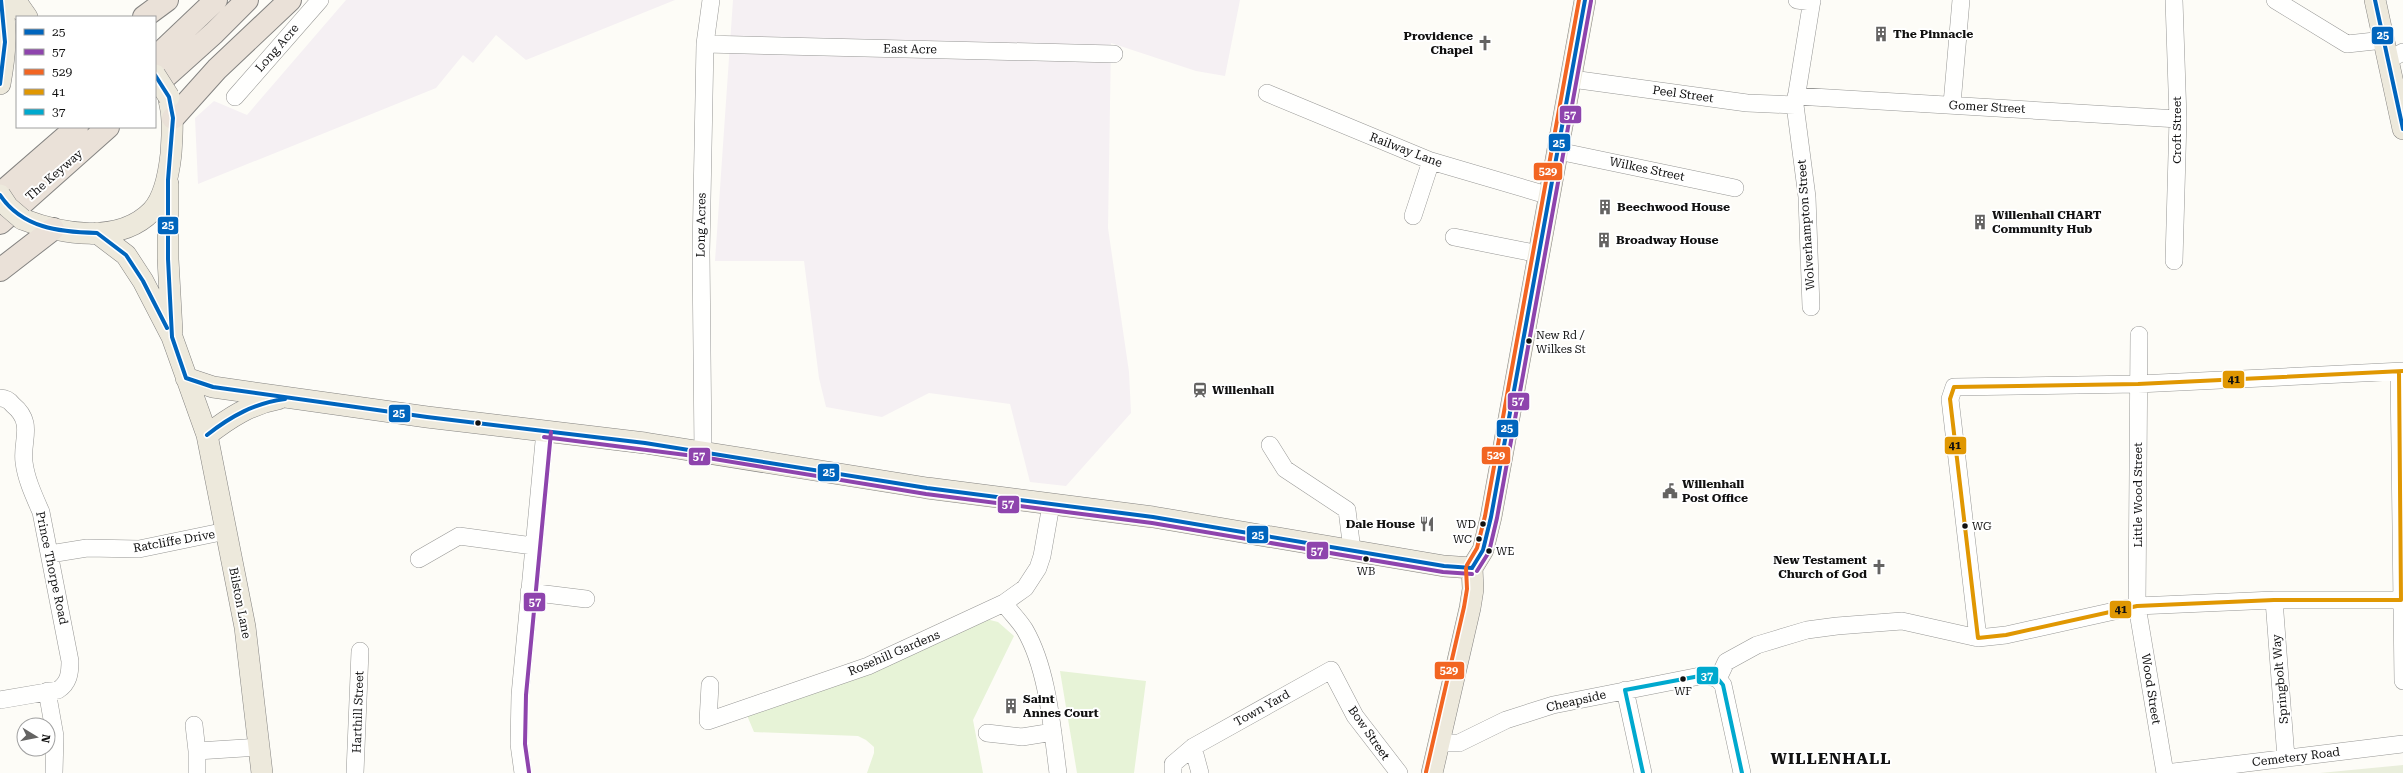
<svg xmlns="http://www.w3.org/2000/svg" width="2403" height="773" font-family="'Roboto Serif',serif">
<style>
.industrial{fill:#f5f0f3}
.green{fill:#e7f3d7}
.cemetery{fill:#e9eedb}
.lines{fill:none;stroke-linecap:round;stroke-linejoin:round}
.minor-casing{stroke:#979795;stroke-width:18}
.major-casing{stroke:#858482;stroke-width:22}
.highway-casing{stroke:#858482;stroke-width:24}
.minor{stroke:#fffffe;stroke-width:17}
.major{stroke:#ede9dc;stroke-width:21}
.highway{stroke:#eae1d8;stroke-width:22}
.major-bridge-casing{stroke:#858482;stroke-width:22;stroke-linecap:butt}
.major-bridge{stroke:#ede9dc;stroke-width:21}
.bus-1-casing{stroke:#fff;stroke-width:7}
.bus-2-casing{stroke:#fff;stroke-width:7}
.bus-3-casing{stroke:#fff;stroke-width:7}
.bus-4-casing{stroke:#fff;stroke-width:7}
.bus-5-casing{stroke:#fff;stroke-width:7}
.bus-1{stroke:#0065bd;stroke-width:4}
.bus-2{stroke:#8e44ad;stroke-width:4}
.bus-3{stroke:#f26522;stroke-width:4}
.bus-4{stroke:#e09702;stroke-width:4}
.bus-5{stroke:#00a9ce;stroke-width:4}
.bus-dot{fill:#111;stroke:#fff;stroke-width:1.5}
.labels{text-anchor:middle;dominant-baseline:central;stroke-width:4;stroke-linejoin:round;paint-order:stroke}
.bus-label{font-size:11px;fill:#111;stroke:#fff;text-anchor:start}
.poi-label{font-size:12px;font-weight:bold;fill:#111;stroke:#fff;text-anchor:start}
.street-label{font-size:12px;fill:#111;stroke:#fff}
.district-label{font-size:16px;font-weight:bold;letter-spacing:1px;fill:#111;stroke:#fff}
.line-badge{stroke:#fff;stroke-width:1.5}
.badge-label{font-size:11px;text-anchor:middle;font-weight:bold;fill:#fff}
.pale-badge-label{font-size:11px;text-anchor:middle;font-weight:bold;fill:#111}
</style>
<rect width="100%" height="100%" fill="#fdfcf7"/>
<path class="industrial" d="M346,0H675L526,60L496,35L473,63L463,55L436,88L198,184L195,118L214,101L247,115Z
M733,0H1240L1225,76L1196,71L1111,43L1108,228L1129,372L1131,413L1066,486L1030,482L1010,404L929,393L882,417L826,407L819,378L804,261H715Z"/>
<path class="green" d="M986,619L998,622L1014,636L973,720L983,773H867L874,753V747L866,740L858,736L754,732L746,713Z
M1060,671L1146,681L1134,773H1077Z"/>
<path class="cemetery" d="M2403,765V773H2320Z"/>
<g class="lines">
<g class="minor-casing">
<path id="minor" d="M1797,0L1812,2
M2174,0L2178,119L2174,261
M2275,0L2347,44L2384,40
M705,44L1114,54
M2388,60L2403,52
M1572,79L1747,103L1795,105
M1267,93L1431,161L1550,196
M1796,96L2178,119
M235,97L320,0
M1952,104L1961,0
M1558,151L1735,188
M1413,216L1431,161
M1454,237L1539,254
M1811,307L1807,197L1795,105L1812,0
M2139,335L2137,606L2165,773
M2399,372L2403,681
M0,398C5,398 10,401 13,405C35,423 21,441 24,462C26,479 34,496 41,512L70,661C70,673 69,683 58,690L0,700
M1270,445L1285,469L1347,510L1352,550
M703,451L701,252L705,44L711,0
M50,554L87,548L139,549L226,531
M419,559L459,536L533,546
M529,592L586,599
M2274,600L2286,758
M1004,603C1010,612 1019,620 1025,630C1048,670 1052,728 1058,773
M1978,638L1950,399L1954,387L2138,384L2403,371
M1718,679L1726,662L1757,645L1807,630L1837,626L1902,621L1978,638L2006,635L2137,606L2274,600H2401
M710,685L708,721L868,666L1004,603L1025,588L1038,568L1042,556L1051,505
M1625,690L1643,773
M47,691L55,736L54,773
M194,725L197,751
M987,733L1022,737L1053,732
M1439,743H1459L1506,720L1553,705L1705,675L1718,679L1723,685L1742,773
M1193,747L1200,773
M197,773V751L259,747
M355,773L360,651
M523,773L519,744L520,695L545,431
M1173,773V764L1193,747L1331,670L1355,716L1399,773
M2165,773L2403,744"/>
</g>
<g class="major-casing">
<path id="major" d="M15,0L27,17
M2375,0L2403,129
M0,84C5,56 8,28 1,0
M168,184V259L172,331
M22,219C61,234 119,245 152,211C165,197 169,172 171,154C172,135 174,119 169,100
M97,233L126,255L143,281L172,337L207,435L245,627L262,773
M186,378L213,387L427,417L645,443L927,488L1153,517L1444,566L1472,568
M207,435C229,418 250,404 278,399
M1472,568L1483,550L1491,517L1585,0
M1432,773L1470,608L1473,589L1472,568"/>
</g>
<g class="highway-casing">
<path id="highway" d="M144,17L167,0
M155,58L216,0
M155,86L214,33L247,0
M173,118L217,69L290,0
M0,194L77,127
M0,223L108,127
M0,270L53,229"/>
</g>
<use href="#minor" class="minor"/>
<use href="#major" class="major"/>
<use href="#highway" class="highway"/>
<g class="major-bridge-casing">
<path id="major-bridge" d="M155,75L169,97
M0,195L8,207L22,219"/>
</g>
<use href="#major-bridge" class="major-bridge"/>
<g class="bus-1-casing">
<path id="bus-1" d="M2375,0L2403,129
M155,75L169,97L173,118L168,180V259L172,337L186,378
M0,84L5,42L1,0
M0,195C22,228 59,232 97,233
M97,233L126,255L143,281L167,328
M186,378L213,387L427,417L645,443L927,488L1153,517L1444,566L1472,568
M207,435C231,416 255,403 285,399
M1472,568L1483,550L1491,517L1585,0"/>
</g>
<g class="bus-2-casing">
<path id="bus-2" d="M544,437L702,457L926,494L1152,523L1443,572L1472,574
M1477,571L1489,552L1497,518L1591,1
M529,772L525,744L526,695L551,432"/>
</g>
<g class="bus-3-casing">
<path id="bus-3" d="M1467,565L1477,548L1485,516L1579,0
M1426,772L1464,607L1467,589L1466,568"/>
</g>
<g class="bus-4-casing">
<path id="bus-4" d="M2399,372L2401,600H2274L2137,606L2006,635L1978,638L1950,399L1954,387L2138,384L2403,371"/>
</g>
<g class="bus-5-casing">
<path id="bus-5" d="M1643,773L1625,690L1705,675L1718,679L1723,685L1742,773"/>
</g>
<use href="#bus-1" class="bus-1"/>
<use href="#bus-2" class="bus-2"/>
<use href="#bus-3" class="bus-3"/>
<use href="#bus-4" class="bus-4"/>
<use href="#bus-5" class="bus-5"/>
</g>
<defs>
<g id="building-bare" transform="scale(1.2)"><path d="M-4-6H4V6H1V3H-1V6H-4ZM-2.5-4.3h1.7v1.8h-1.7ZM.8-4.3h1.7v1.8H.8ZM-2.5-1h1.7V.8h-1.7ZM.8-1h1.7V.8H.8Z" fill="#646362" stroke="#fff" stroke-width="2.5" paint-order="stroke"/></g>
<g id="church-bare" transform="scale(1.2)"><path d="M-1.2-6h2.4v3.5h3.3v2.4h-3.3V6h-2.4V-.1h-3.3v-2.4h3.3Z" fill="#646362" stroke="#fff" stroke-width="2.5" paint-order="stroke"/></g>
<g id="station-bare" transform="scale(1.2)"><path d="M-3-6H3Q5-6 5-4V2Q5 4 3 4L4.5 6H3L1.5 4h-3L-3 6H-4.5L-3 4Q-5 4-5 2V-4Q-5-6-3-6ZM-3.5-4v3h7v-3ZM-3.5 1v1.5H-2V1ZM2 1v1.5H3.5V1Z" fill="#646362" stroke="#fff" stroke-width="2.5" paint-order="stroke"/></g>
<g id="civic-bare" transform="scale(1.2)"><path d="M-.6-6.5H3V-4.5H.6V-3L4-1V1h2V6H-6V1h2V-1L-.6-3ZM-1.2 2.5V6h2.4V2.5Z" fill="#646362" stroke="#fff" stroke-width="2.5" paint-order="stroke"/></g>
<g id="restaurant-bare" transform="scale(1.2)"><path d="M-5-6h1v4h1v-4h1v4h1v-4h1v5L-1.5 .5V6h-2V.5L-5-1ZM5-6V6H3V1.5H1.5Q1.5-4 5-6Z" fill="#646362" stroke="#fff" stroke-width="2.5" paint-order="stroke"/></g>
</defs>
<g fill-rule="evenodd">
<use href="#building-bare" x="1881" y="34"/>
<use href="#church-bare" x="1485" y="43"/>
<use href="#building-bare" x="1605" y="207"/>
<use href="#building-bare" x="1980" y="222"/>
<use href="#building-bare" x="1604" y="240"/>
<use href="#station-bare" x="1200" y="390"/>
<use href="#civic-bare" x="1670" y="491"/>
<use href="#restaurant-bare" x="1427" y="524"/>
<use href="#church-bare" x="1879" y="567"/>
<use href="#building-bare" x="1011" y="706"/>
</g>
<g class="bus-dot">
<circle cx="1529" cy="341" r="3.5"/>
<circle cx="478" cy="423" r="3.5"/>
<circle cx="1483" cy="524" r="3.5"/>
<circle cx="1965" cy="526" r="3.5"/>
<circle cx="1479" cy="539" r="3.5"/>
<circle cx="1489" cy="551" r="3.5"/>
<circle cx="1366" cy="559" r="3.5"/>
<circle cx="1683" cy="679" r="3.5"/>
</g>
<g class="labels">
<g class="bus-label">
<text x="1536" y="335">New Rd /<tspan x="1536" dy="14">Wilkes St</tspan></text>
<text x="1476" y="524" text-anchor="end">WD</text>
<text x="1972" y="526">WG</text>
<text x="1472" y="539" text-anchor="end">WC</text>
<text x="1496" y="551">WE</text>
<text x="1366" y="571" text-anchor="middle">WB</text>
<text x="1683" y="691" text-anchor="middle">WF</text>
</g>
<g class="poi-label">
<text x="1893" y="34">The Pinnacle</text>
<text x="1473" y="36" text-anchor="end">Providence<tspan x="1473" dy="14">Chapel</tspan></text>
<text x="1617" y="207">Beechwood House</text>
<text x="1992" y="215">Willenhall CHART<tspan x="1992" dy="14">Community Hub</tspan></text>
<text x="1616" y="240">Broadway House</text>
<text x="1212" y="390">Willenhall</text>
<text x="1682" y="484">Willenhall<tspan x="1682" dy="14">Post Office</tspan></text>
<text x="1415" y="524" text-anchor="end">Dale House</text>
<text x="1867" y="560" text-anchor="end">New Testament<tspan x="1867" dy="14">Church of God</tspan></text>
<text x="1023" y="699">Saint<tspan x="1023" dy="14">Annes Court</tspan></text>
</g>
<g class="street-label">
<text transform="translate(277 48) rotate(-49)">Long Acre</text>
<text transform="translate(910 49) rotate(1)">East Acre</text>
<text transform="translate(1683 94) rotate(8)">Peel Street</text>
<text transform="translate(1987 107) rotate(3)">Gomer Street</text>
<text transform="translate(2177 130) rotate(-90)">Croft Street</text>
<text transform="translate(1406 150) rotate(21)">Railway Lane</text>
<text transform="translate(1647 169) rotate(12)">Wilkes Street</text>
<text transform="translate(54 175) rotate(-41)">The Keyway</text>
<text transform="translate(701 225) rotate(-89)">Long Acres</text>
<text transform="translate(1806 225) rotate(-94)">Wolverhampton Street</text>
<text transform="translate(2138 495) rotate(-90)">Little Wood Street</text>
<text transform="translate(174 541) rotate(-10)">Ratcliffe Drive</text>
<text transform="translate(52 568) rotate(78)">Prince Thorpe Road</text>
<text transform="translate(240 603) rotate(79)">Bilston Lane</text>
<text transform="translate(894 653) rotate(-23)">Rosehill Gardens</text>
<text transform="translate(2280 679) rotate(-95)">Springbolt Way</text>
<text transform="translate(2151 689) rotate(81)">Wood Street</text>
<text transform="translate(1576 701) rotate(-13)">Cheapside</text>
<text transform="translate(1262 708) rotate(-29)">Town Yard</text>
<text transform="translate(358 712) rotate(-88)">Harthill Street</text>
<text transform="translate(1369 733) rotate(55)">Bow Street</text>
<text transform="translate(2296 757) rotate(-7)">Cemetery Road</text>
</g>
<g class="district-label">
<text x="1831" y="758">WILLENHALL</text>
</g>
</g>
<g class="line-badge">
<rect x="2371" y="26" width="23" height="19" rx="4" fill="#0065bd"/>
<rect x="1559" y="105" width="23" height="19" rx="4" fill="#8e44ad"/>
<rect x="1548" y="133" width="23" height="19" rx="4" fill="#0065bd"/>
<rect x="1533" y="162" width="30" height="19" rx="4" fill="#f26522"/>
<rect x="157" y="216" width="22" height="19" rx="4" fill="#0065bd"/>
<rect x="2222" y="370" width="23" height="19" rx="4" fill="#e09702"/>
<rect x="1507" y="392" width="23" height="19" rx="4" fill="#8e44ad"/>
<rect x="388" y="404" width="23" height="19" rx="4" fill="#0065bd"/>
<rect x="1496" y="419" width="23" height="19" rx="4" fill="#0065bd"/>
<rect x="1944" y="436" width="23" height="19" rx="4" fill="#e09702"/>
<rect x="1481" y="446" width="30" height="19" rx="4" fill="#f26522"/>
<rect x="688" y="447" width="23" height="19" rx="4" fill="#8e44ad"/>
<rect x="817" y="463" width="23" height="19" rx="4" fill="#0065bd"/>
<rect x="997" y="495" width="23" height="19" rx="4" fill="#8e44ad"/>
<rect x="1246" y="525" width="23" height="19" rx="4" fill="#0065bd"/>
<rect x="1306" y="541" width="23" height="19" rx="4" fill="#8e44ad"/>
<rect x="523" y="592" width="23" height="20" rx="4" fill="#8e44ad"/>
<rect x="2109" y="600" width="23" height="19" rx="4" fill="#e09702"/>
<rect x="1434" y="661" width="31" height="19" rx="4" fill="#f26522"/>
<rect x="1696" y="666" width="23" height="19" rx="4" fill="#00a9ce"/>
</g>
<g class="badge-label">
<text x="2383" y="39">25</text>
<text x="1570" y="119">57</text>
<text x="1559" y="147">25</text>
<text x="1548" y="175">529</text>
<text x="168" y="229">25</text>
<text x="1518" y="405">57</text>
<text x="399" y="417">25</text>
<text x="1507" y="432">25</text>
<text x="1496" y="459">529</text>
<text x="699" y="460">57</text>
<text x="829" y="476">25</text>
<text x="1008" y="508">57</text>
<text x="1258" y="539">25</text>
<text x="1317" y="555">57</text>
<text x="535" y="606">57</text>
<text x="1449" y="674">529</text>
<text x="1707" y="680">37</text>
</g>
<g class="pale-badge-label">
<text x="2234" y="383">41</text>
<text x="1955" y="449">41</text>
<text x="2121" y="613">41</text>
</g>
<rect x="16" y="16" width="140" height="112" fill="#ffffff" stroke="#a0a0a0"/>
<rect x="24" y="29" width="20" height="6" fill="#0065bd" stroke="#a0a0a0"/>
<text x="52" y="36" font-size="12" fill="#111111">25</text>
<rect x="24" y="49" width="20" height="6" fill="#8e44ad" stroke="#a0a0a0"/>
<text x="52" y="56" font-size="12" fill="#111111">57</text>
<rect x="24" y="69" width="20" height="6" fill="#f26522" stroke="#a0a0a0"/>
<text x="52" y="76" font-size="12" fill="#111111">529</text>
<rect x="24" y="89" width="20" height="6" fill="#e09702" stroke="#a0a0a0"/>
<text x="52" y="96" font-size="12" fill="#111111">41</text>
<rect x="24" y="109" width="20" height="6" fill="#00a9ce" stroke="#a0a0a0"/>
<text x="52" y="116" font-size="12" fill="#111111">37</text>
<g transform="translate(36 737) rotate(100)"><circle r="19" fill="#ffffff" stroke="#a0a0a0"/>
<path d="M0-3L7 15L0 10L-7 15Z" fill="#646362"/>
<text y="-6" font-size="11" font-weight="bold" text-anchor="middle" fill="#111111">N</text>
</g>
</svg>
